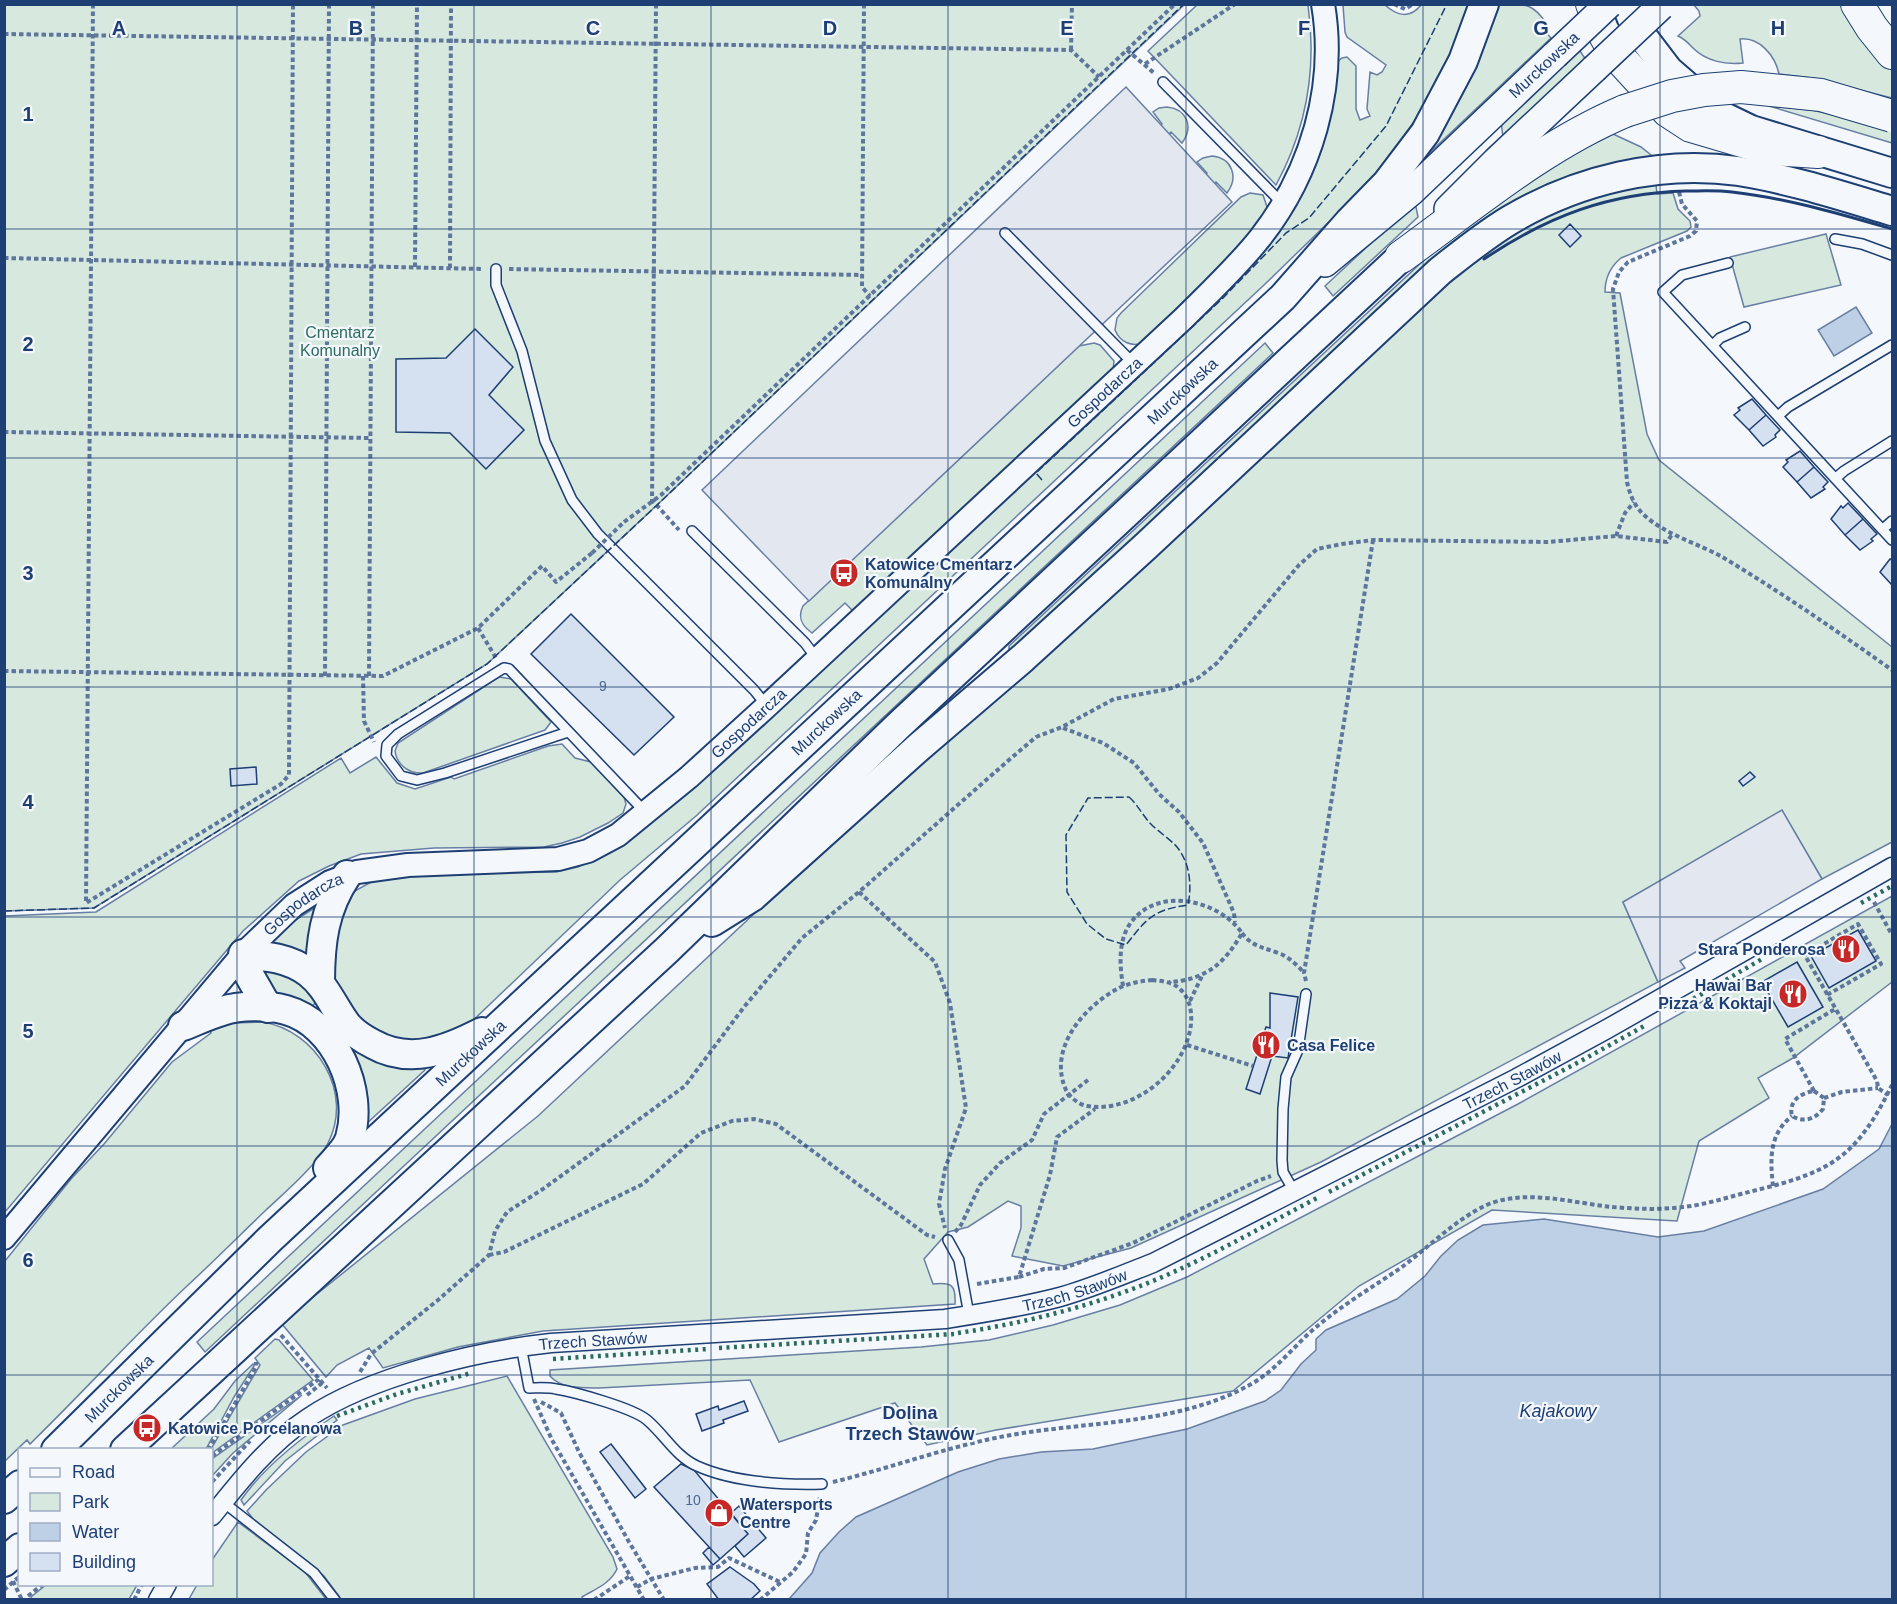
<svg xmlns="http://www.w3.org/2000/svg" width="1897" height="1604" font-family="Arial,sans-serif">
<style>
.green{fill:#d7e8df;stroke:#687fa3;stroke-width:1.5}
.parking{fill:#e3e8f0;stroke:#687fa3;stroke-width:1.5}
.water{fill:#bed0e5;stroke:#687fa3;stroke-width:1.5}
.building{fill:#d5e0f0;stroke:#1d3f73;stroke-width:1.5}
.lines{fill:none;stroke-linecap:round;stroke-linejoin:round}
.service-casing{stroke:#1d3f73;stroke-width:12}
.minor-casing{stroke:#1d3f73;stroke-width:21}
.tertiary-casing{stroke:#1d3f73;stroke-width:26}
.primary-casing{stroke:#1d3f73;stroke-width:30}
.trunk-casing{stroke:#1d3f73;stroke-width:32}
.motorway-casing{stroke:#1d3f73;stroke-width:34}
.path{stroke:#5e769c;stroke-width:4;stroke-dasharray:4.5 3;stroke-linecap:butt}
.service{stroke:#f4f7fb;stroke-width:9}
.minor{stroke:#f4f7fb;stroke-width:18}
.tertiary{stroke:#f4f7fb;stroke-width:22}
.primary{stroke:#f4f7fb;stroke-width:27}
.trunk{stroke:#f4f7fb;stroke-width:28}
.motorway{stroke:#f4f7fb;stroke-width:32}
.primary-bridge-casing{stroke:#1d3f73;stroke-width:30;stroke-linecap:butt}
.motorway-bridge-casing{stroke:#1d3f73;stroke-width:34;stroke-linecap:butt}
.path-bridge{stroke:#5e769c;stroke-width:4;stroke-dasharray:4.5 3;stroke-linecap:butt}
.primary-bridge{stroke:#f4f7fb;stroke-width:27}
.motorway-bridge{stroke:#f4f7fb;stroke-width:32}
.hedge{stroke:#2c6c60;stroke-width:4.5;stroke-dasharray:3 4.5;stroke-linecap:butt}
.fence{stroke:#1d3f73;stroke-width:1.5;stroke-dasharray:8 3;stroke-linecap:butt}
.wall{stroke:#1d3f73;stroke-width:3}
.grid{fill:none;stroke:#1d3f73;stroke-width:1.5;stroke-opacity:0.55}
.labels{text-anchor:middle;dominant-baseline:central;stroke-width:4.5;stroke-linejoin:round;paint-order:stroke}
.number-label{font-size:14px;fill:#4b6792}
.street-label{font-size:16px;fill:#1d3f73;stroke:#f4f7fb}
.park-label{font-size:16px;fill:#2c6c60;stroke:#f4f7fb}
.poi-label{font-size:16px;font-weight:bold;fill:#1d3f73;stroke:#f4f7fb;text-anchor:start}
.water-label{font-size:18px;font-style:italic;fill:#1d3f73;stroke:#f4f7fb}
.neighbourhood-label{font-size:18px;font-weight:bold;fill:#1d3f73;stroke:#f4f7fb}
.grid-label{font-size:20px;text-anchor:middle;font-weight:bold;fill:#1d3f73;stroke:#f4f7fb;stroke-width:4.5;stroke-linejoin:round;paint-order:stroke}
</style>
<rect width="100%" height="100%" fill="#f4f7fb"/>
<path class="green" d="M4,5H1184L656,506L487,664L94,908L5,911Z
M1197,5H1308C1317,69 1307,128 1276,185L1148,51Z
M1343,5H1385C1397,16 1410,19 1421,5H1471L1448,63L1419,115L1367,185L1264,285L696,816L620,880L464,1029L446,1038L410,1042L367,1031L334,985L333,929L353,892L373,881L390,877L437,874L556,872L578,867L610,852L629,840L667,809L1250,264L1337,62L1342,58L1347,57L1356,66V109L1360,120L1370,116L1367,109L1370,72L1377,75L1382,72L1386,65L1347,37L1345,32Z
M1497,5C1522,5 1531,0 1546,23L1542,28L1551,38L1423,159Z
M1694,5H1842L1892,69V98L1812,78L1779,74C1775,55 1759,37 1740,39L1743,63C1725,65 1706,61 1693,48C1688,43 1685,39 1678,36L1700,16L1699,11Z
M1578,48L1586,60L1503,138L1501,120Z
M1769,106L1812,110L1892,129V143Z
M1167,107C1187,109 1194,127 1182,143L1171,132L1061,237L1052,228L1162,124L1153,112L1159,108Z
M1613,134L1641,147L1651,155L1652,158L1570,177L1093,578L1011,650L1009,649V646L1465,222L1512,184Z
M1212,156C1232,158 1239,177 1227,193L1216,182L1105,287L1096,277L1207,173L1197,162L1203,158Z
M1656,185L1657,194L1673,193L1678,209L1690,221L1691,227L1687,231L1621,258C1610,267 1605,278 1605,292L1620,293L1647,434L1659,460L1892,647V842L1822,879L1782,811L1623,902L1658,982L1321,1162L1131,1248L1063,1266L1012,1256L1021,1228V1206L1008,1201L968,1227L948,1232L924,1259L933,1284C952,1282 956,1285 955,1304L543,1331L458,1347L383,1368L369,1348L337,1365L326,1377L282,1324L312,1298L538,1116L880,796L1432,294C1454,277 1474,258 1497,243C1545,212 1599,190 1656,185Z
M1250,193L1263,195L1268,210L1232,256L1143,343C1131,347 1120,342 1115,330L1117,318L1121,313L1241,197Z
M1415,202L1418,217L1333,296L1325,286Z
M1826,234L1841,285L1744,307L1730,257Z
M1094,343L1100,345L1114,361L1113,371L854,612L845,603L812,633C802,626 797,618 803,606L1079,346Z
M1265,343L1273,353L205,1352L197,1342Z
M499,677L511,679L551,722L545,730L423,773C409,774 397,765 395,751L398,743Z
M562,744L575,758L591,762L624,797L626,804L623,813L608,823L580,837L562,843L544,847L434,848L361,854L329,866L299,881L243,931L5,1212V916L96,912L341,758L350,773L376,757L397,783L415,789L451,777L454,779L548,746Z
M1892,896V982L1793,1058L1758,1078L1769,1098L1699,1141L1677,1221L1492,1210L1359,1286L1233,1391L996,1430L927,1445L895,1403L779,1442L750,1380L599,1388C582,1388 561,1389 550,1376V1370L921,1347L989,1340L1053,1325L1120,1305L1187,1277L1518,1104Z
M316,907L312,962L270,943L294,921Z
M257,969L289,974L315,997V1003L312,1007L275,997Z
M263,1022C317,1031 354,1093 328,1143C317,1165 284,1193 266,1210C240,1235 214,1261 187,1286C135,1335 87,1388 36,1438L30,1444L27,1440L5,1461V1261L71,1179L104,1144L172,1062L211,1033L209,1028L232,1023Z
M345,1042L422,1067L425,1070L366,1124Z
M275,1339L279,1340L313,1380L212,1453L211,1449L260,1365L255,1358Z
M253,1364L254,1366L234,1397L206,1449H171L214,1409L235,1381Z
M507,1376L613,1557L617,1569C610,1584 595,1589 582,1597L583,1599H341L324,1576L254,1520L247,1511L266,1490L306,1452L343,1425L415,1399Z
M302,1395L233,1453L212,1476V1459Z
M334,1416L337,1420L285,1461L244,1505L241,1500C264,1467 301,1438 334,1416Z
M238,1522L305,1572L326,1599H189L197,1585L212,1584V1560Z
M47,1584H137V1585L129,1599H32L31,1597Z"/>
<path class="parking" d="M1126,87L1232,202L809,601L702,490Z
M1782,810L1822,879L1680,961L1685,968L1658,982L1623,902Z"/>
<path class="water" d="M1856,307L1872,333L1834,356L1818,330Z
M1892,1124V1599H789L812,1573L820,1553L839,1532L856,1517L958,1472L999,1459L1041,1452L1093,1449L1187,1429L1265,1401L1281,1390L1301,1364L1316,1350V1339L1326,1330L1397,1299L1425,1276L1441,1256L1458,1240L1483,1225L1544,1219L1658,1237L1704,1231L1823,1189L1879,1149Z"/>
<path class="building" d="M1570,224L1581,236L1570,247L1559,235Z
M475,329L513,367L489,395L524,430L486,469L450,433L396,432V359L446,358Z
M1752,399L1766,415L1749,430L1734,415L1740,410L1738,408Z
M1766,415L1780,430L1775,435L1776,437L1763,446L1749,430Z
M1800,451L1814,467L1797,482L1783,467L1788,462L1786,460Z
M1814,467L1828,482L1823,487L1825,489L1811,498L1797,482Z
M1848,503L1863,519L1845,535L1831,519L1841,506L1843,508Z
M1863,519L1877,534L1871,539L1873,541L1860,550L1845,535Z
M1890,559L1892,560V585L1880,572Z
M571,614L674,717L634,755L531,654Z
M256,767L257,784L231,786L230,769Z
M1750,772L1755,777L1743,786L1739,781Z
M1858,930L1876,961L1829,988L1811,956Z
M1797,962L1823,1007L1788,1027L1762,982Z
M1270,993L1298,997L1288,1058L1272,1056L1260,1094L1246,1089L1266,1027L1270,1028Z
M744,1401L748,1411L723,1420L724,1423L702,1431L696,1414L718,1406L719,1410Z
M611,1444L646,1489L635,1498L600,1452Z
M681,1464L694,1470L748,1534L720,1559L654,1487Z
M739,1506L766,1538L744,1557L735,1546L748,1534L731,1513Z
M709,1547L720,1559L713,1565L703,1553Z
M730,1567L754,1584L760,1591L750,1600H719L707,1584Z"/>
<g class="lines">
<g class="service-casing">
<path id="service" d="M1163,82L1282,203
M1005,233L1134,364
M1835,239L1862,244L1892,255
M1728,263L1682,275L1663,292L1892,540
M496,269V285L522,351L545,441L572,500L598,534L754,690L767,706
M1713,345L1720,338L1745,327
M1778,416L1788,407L1892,345
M1836,478L1844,471L1892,441
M1883,529L1892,521
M692,531L805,643L817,659
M568,732L445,773L417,780L401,776L386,756L387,745L398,734L499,671L504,668L509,669L646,813
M1295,1193L1283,1172L1282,1160L1283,1109L1286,1077L1298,1050L1306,994
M948,1240L959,1260L969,1315
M521,1346L529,1388C538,1388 547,1387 556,1389C575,1392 633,1408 647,1420C664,1434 675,1456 697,1466C733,1482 783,1485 822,1484
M223,1502L314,1573L335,1600"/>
</g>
<g class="minor-casing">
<g id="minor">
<path id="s1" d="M212,1516C240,1481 270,1443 308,1418C370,1376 477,1351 551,1343L945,1319C984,1313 1022,1307 1060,1297C1092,1288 1122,1275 1153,1263L1517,1078L1607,1029L1892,867"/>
<path d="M158,1600L167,1584"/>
</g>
</g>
<g class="tertiary-casing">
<g id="tertiary">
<path id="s2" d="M4,1238L243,954L294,905L330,882L357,872L408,865L558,859L588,851L618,835L689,777L767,706L1184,318C1210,292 1237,267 1260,238C1311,173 1337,87 1323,4"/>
</g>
</g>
<g class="primary-casing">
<path id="primary" d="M1448,209L1496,161L1594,69
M1325,263L1412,191L1555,55"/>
</g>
<g class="trunk-casing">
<g id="trunk">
<path d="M1626,4L1636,28L1668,70L1720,115L1751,130L1892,173"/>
<path d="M712,922L752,897L919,747L1023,658L1146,546L1440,271C1463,253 1485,235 1510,220C1577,180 1660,160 1738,171C1790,179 1842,196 1892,211"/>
<path d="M320,983C320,942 324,909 347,875"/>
<path d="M268,1008L248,973L243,954C266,956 290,958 309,973C326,986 334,1008 347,1025C354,1033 363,1039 373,1044C410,1065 447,1050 482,1032"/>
<path d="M183,1026C196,1021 208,1015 222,1011C240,1005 267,1005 286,1010C336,1024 364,1091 350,1138C347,1149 335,1160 328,1168"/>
<path id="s3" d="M56,1450L270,1239L1283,297L1349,222L1387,183L1425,133L1463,61L1484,4"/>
<path d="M125,1450L667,950L898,726L1401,257"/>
<path d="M4,1499L20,1485"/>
<path d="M4,1562L20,1548"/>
</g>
</g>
<g class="motorway-casing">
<path id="motorway" d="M1592,4L1602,30L1615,53L1668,111L1691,126L1769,149L1818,152
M1857,4L1872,28L1892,53
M1401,257C1473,205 1542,146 1625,111"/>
</g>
<path class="path" d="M93,4L86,903L281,784L289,775L293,4
M656,4L652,500L679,530
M864,4L862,287L870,296
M1394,4L1405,9L1413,4
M4,34L1071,50L1099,77
M1071,50L1072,4
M1127,50L1154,73
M1145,64L1235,4
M1679,192L1682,204L1697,221L1696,231L1690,236L1628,262L1619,272L1613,289L1627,482C1630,495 1634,505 1643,514C1665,535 1698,543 1724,558C1782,593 1837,631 1892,670
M4,258L483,269
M415,267L417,4
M450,268L451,4
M509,269L862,275
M4,432L369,438
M624,522L661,495L1175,4
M1616,536L1625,513L1634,502
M478,628L496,658
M4,671L383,676L478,628L542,566L556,582L592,553
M325,676L329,4
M363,676L364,721L374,742
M369,676L373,4
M1063,728L1103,743L1134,763L1159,794L1179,812L1203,843L1234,913L1235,922
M859,892L935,962L950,1003L966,1108L945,1169L939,1204L945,1228
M1874,902L1892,935
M1242,933C1252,947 1266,948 1281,954C1290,958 1298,966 1304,973
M1799,945L1877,1081L1878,1088L1888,1095
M1805,955L1858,924L1881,964L1827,995
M1152,980C1162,981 1174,982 1181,990C1190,999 1192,1012 1191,1024C1186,1071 1134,1114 1087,1106C1079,1105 1070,1097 1066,1090C1047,1048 1085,1005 1121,987C1131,983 1141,981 1152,980Z
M1306,981L1304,973L1373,540
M1123,986C1120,967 1118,945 1128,927C1153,885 1217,898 1242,933C1225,963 1206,980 1169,982
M1190,1001L1202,976
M1187,1045L1253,1066
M1814,1091L1785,1039L1835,1009
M1814,1091L1824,1098L1823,1109C1815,1119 1804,1123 1792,1116C1788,1101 1801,1093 1814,1091Z
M1824,1098L1842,1092L1878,1088
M1773,1186C1770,1159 1769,1134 1792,1116
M955,1232L961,1225L980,1185L1000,1163L1032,1140L1044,1114L1088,1080
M489,1255L504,1252L643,1184L701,1133L732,1121L754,1119L776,1124L927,1235L935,1237
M1019,1277L1044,1269L1064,1268L1133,1243L1257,1181L1271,1176
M977,1284L1019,1277L1050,1175L1057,1137L1095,1109
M281,1335L327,1388
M360,1372L371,1354L438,1300L489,1255L495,1231L507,1212L543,1189L685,1086L744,1007L802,938L859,892L1010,759L1036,737L1062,727L1114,699L1169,689L1198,678L1217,663L1299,565L1317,549L1342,544L1373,540L1548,542L1616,536L1667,542L1673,533
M307,1395L322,1383
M534,1399L552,1440L644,1600
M541,1402L561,1413L579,1452L629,1542L664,1600
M208,1450L256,1367V1362
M212,1456L319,1379
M212,1482L250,1441
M833,1482C895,1467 954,1444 1017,1434C1095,1421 1182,1424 1253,1383C1277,1369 1294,1346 1315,1328C1342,1305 1373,1287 1402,1267C1430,1246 1457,1218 1489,1204C1528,1189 1573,1203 1612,1207C1636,1209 1660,1210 1683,1207C1703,1205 1722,1199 1741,1194C1776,1185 1817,1177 1845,1153C1866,1135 1880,1109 1892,1085
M13,1581L22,1600
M637,1587L651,1579L695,1568L718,1567L729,1558L780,1582
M28,1596L43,1584
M134,1600L142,1584
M594,1600L630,1576
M760,1600L793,1572L806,1554L808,1533L816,1520L820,1496"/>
<use href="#service" class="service"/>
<use href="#minor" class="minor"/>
<use href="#tertiary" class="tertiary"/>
<use href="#primary" class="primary"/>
<use href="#trunk" class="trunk"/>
<use href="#motorway" class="motorway"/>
<g class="primary-bridge-casing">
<path id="primary-bridge" d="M1555,55L1609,4
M1594,69L1661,6"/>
</g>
<g class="motorway-bridge-casing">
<path id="motorway-bridge" d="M1625,111L1672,96L1704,90L1741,87L1821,95L1892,116"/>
</g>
<path class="path-bridge" d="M592,553L624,522
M4,1590L20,1576"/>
<use href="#primary-bridge" class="primary-bridge"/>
<use href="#motorway-bridge" class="motorway-bridge"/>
<path class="hedge" d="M1861,903L1892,886
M1674,1010L1762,959
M1329,1192L1579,1062L1646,1025
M958,1333C1018,1324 1077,1310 1135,1288C1199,1264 1259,1228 1319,1197
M719,1348L954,1334
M553,1359L708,1349
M337,1416L397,1394L471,1373"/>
<path class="fence" d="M1042,480L1036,473L1222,299L1286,233L1309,218L1386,126L1447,4
M1129,797C1137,804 1142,814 1149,822C1157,831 1169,838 1177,847C1190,863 1192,885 1188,905C1153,910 1147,918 1126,945L1106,939L1087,924L1067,892L1066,835L1088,798Z
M4,911L94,908L487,664L656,506L1184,4"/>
<path class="wall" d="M1484,259C1548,216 1609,193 1686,191C1701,191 1716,190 1732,192C1786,198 1840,214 1892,229"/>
</g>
<path class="grid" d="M237,4V1600M474,4V1600M711,4V1600M948,4V1600M1186,4V1600M1423,4V1600M1660,4V1600M4,229H1892M4,458H1892M4,687H1892M4,917H1892M4,1146H1892M4,1375H1892"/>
<defs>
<g id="bus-disc" transform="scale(1.5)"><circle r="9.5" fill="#c62828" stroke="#f4f7fb"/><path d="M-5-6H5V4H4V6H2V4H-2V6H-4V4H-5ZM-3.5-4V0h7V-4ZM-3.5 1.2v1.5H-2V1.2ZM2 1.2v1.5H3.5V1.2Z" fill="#fff"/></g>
<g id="restaurant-disc" transform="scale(1.5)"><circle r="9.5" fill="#c62828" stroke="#f4f7fb"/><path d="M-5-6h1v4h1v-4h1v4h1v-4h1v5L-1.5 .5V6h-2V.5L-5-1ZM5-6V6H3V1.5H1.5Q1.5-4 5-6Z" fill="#fff"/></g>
<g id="shop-disc" transform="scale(1.5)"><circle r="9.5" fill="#c62828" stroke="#f4f7fb"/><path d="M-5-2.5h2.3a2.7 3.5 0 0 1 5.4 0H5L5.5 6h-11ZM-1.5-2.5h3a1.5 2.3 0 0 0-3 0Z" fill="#fff"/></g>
</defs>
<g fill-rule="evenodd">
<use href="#bus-disc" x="844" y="573"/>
<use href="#restaurant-disc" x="1846" y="949"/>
<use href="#restaurant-disc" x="1793" y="994"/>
<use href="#restaurant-disc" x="1266" y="1045"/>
<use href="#bus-disc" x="147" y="1428"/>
<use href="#shop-disc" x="719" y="1513"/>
</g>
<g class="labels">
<g class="number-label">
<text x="603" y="686">9</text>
<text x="693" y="1500">10</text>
</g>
<g class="street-label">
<text transform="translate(1544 65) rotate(-43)">Murckowska</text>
<text stroke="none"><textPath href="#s3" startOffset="1546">Murckowska</textPath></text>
<text stroke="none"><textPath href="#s2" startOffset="1438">Gospodarcza</textPath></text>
<text stroke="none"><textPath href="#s2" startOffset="952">Gospodarcza</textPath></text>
<text stroke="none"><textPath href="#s3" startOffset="1060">Murckowska</textPath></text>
<text stroke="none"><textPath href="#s2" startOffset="450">Gospodarcza</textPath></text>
<text stroke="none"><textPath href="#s3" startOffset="574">Murckowska</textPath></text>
<text stroke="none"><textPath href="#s1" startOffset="1408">Trzech Stawów</textPath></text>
<text stroke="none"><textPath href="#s1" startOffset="922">Trzech Stawów</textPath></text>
<text stroke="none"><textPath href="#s1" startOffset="436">Trzech Stawów</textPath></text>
<text stroke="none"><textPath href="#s3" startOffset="88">Murckowska</textPath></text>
</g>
<g class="park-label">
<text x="340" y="332">Cmentarz<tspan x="340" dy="18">Komunalny</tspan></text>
</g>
<g class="poi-label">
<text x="865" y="564">Katowice Cmentarz<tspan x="865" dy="18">Komunalny</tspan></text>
<text x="1825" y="949" text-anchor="end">Stara Ponderosa</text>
<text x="1772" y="985" text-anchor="end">Hawai Bar<tspan x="1772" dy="18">Pizza &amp; Koktajl</tspan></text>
<text x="1287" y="1045">Casa Felice</text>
<text x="168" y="1428">Katowice Porcelanowa</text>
<text x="740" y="1504">Watersports<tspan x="740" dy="18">Centre</tspan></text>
</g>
<g class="water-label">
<text x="1558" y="1411">Kajakowy</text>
</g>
<g class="neighbourhood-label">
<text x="910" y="1413">Dolina<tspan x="910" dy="21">Trzech Stawów</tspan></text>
</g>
</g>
<g class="grid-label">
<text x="119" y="35">A</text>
<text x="356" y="35">B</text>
<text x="593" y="35">C</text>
<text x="830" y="35">D</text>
<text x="1067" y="35">E</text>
<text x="1304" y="35">F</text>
<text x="1541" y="35">G</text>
<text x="1778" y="35">H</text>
<text x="28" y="121">1</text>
<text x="28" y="351">2</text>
<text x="28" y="580">3</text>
<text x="28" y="809">4</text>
<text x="28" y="1038">5</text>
<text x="28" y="1267">6</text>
</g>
<rect width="1897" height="1604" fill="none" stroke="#1d3f73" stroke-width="12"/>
<rect x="18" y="1448" width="195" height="138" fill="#f4f7fb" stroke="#9eadc5" stroke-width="1.5"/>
<rect x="30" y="1468" width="30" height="9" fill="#f4f7fb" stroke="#9eadc5" stroke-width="1.5"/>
<text x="72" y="1478" font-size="18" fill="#1d3f73">Road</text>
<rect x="30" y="1493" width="30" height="18" fill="#d7e8df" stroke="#9eadc5" stroke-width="1.5"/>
<text x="72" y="1508" font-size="18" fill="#1d3f73">Park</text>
<rect x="30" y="1523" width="30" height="18" fill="#bed0e5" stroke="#9eadc5" stroke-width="1.5"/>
<text x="72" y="1538" font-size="18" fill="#1d3f73">Water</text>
<rect x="30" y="1553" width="30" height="18" fill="#d5e0f0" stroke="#9eadc5" stroke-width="1.5"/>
<text x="72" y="1568" font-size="18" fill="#1d3f73">Building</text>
</svg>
